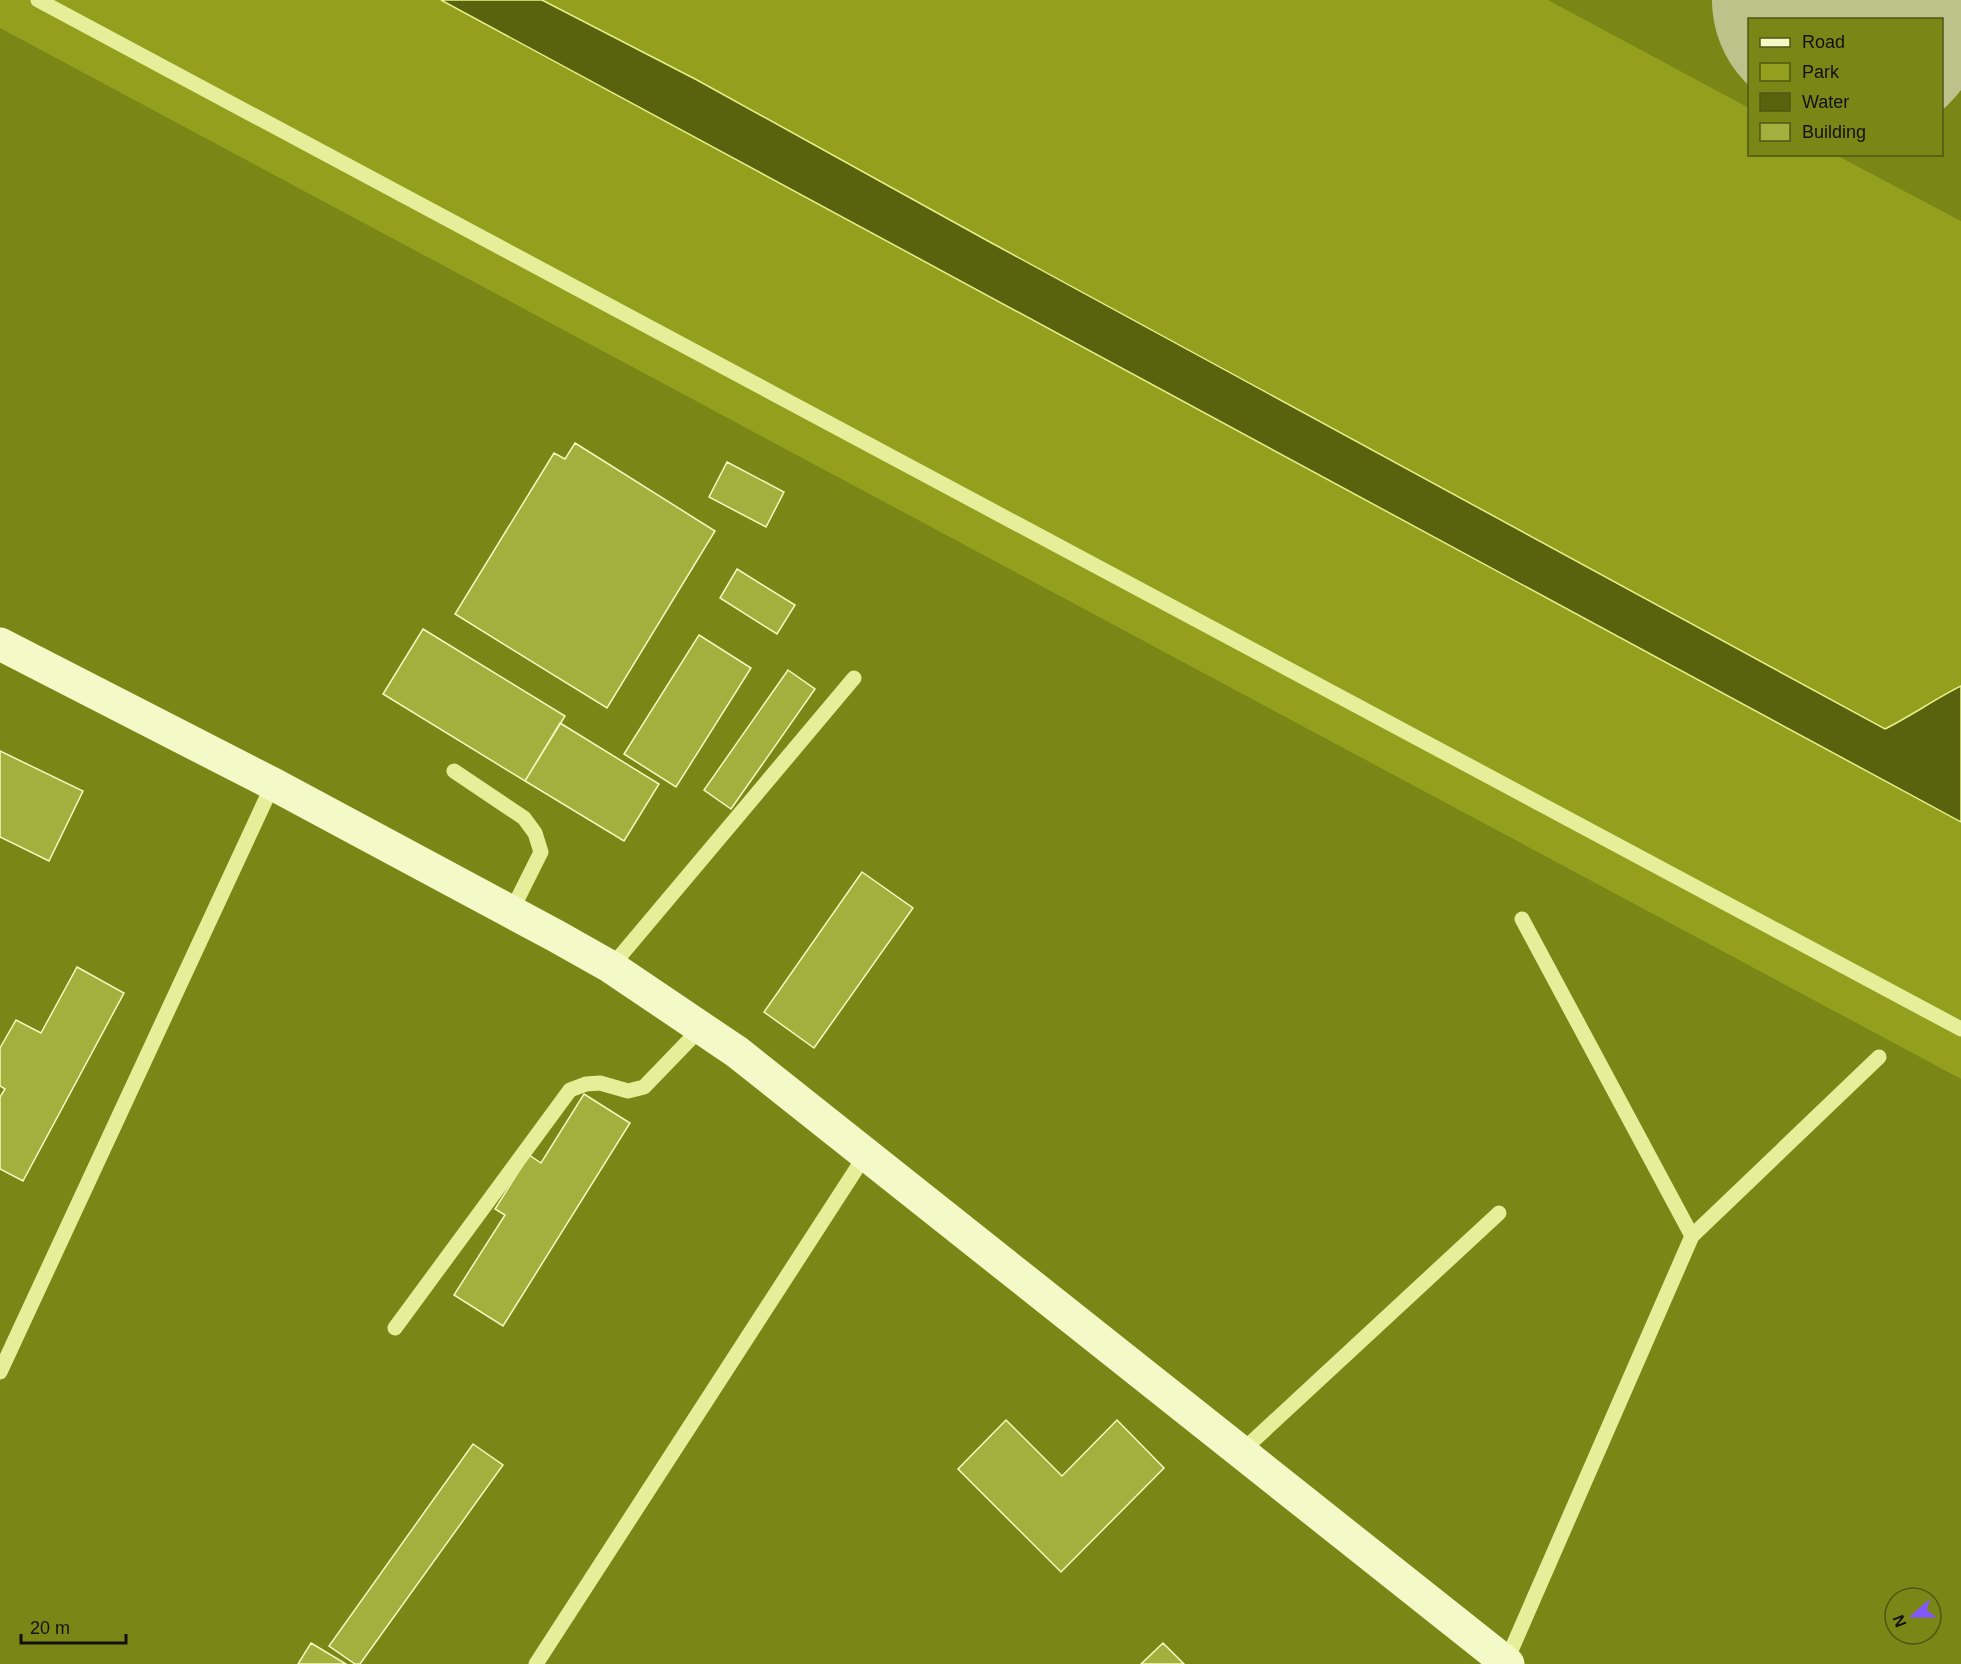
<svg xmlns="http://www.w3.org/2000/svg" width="1961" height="1664" font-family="Arial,sans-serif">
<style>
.green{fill:#939f1d}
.water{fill:#59630d;stroke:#e9f18c;stroke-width:1.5}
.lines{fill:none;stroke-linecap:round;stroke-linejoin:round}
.runway{stroke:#bcc28a;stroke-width:236}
.building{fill:#a4b03d;stroke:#f5fabf;stroke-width:1.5}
.lane{stroke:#e6ee9a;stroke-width:15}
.secondary{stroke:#f4fac7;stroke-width:33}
</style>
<rect width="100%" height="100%" fill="#7a8615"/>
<path class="green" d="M0,0H441L1961,822V1079L0,28Z
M542,0H1548L1749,108L1750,154L1836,155L1961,221V686C1935,699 1911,715 1885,729L988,241L697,80Z"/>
<path class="water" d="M441,0H542L697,80L988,241L1885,729C1911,716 1935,699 1961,686V822Z"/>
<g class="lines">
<path class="runway" d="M1830,0L1866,20"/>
</g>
<path class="building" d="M575,443L715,531L607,708L455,614L554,453L565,459Z
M727,462L784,492L766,527L709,497Z
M737,569L795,605L777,634L720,598Z
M423,629L565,716L525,781L383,694Z
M699,635L751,668L676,787L624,754Z
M788,670L815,689L731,809L704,790Z
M560,723L659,784L624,841L525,781Z
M0,751L83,791L49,861L0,837Z
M862,872L913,908L814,1048L764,1012Z
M77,967L124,993L23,1181L0,1169V1097L5,1089L0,1086V1048L16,1020L41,1033Z
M584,1094L630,1123L503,1326L454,1295L505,1215L495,1209L529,1155L541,1163Z
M1006,1420L1062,1476L1117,1420L1164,1468L1061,1572L958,1469Z
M473,1444L503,1465L360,1664H355L329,1646Z
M311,1643L346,1664H298Z
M1163,1643L1184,1664H1141Z"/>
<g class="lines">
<path class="lane" d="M38,0L1961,1029
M454,771L524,818L535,833L541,852L511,912
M1522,919L1692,1236L1879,1057
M611,967L854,678
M395,1328L570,1090L586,1084L600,1083L628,1091L644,1087L701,1028
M0,1372L273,784
M1241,1452L1499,1213
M1506,1662L1692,1236
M536,1664L866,1154"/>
<path class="secondary" d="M0,644L273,784L556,936L611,967L737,1052L1508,1664"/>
</g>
<rect x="1748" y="18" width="195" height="138" fill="#7a8615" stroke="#505713" stroke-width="1.5"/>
<rect x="1760" y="38" width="30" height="9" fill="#f4fac7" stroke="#505713" stroke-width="1.5"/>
<text x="1802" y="48" font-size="18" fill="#111111">Road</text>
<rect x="1760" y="63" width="30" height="18" fill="#939f1d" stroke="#505713" stroke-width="1.5"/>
<text x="1802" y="78" font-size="18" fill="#111111">Park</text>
<rect x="1760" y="93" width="30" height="18" fill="#59630d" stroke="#505713" stroke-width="1.5"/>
<text x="1802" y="108" font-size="18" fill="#111111">Water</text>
<rect x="1760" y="123" width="30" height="18" fill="#a4b03d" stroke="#505713" stroke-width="1.5"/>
<text x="1802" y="138" font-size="18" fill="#111111">Building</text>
<g transform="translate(1913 1616) rotate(249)"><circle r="28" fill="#7a8615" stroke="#505713" stroke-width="1.5"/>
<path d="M0-4.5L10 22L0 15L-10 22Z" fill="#8257ff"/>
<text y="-9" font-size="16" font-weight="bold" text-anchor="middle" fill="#111111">N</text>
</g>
<path d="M21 1634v9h105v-9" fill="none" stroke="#111111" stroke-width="3"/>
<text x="30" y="1634" font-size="18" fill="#111111" stroke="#7a8615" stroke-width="4.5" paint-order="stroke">20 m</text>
</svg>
